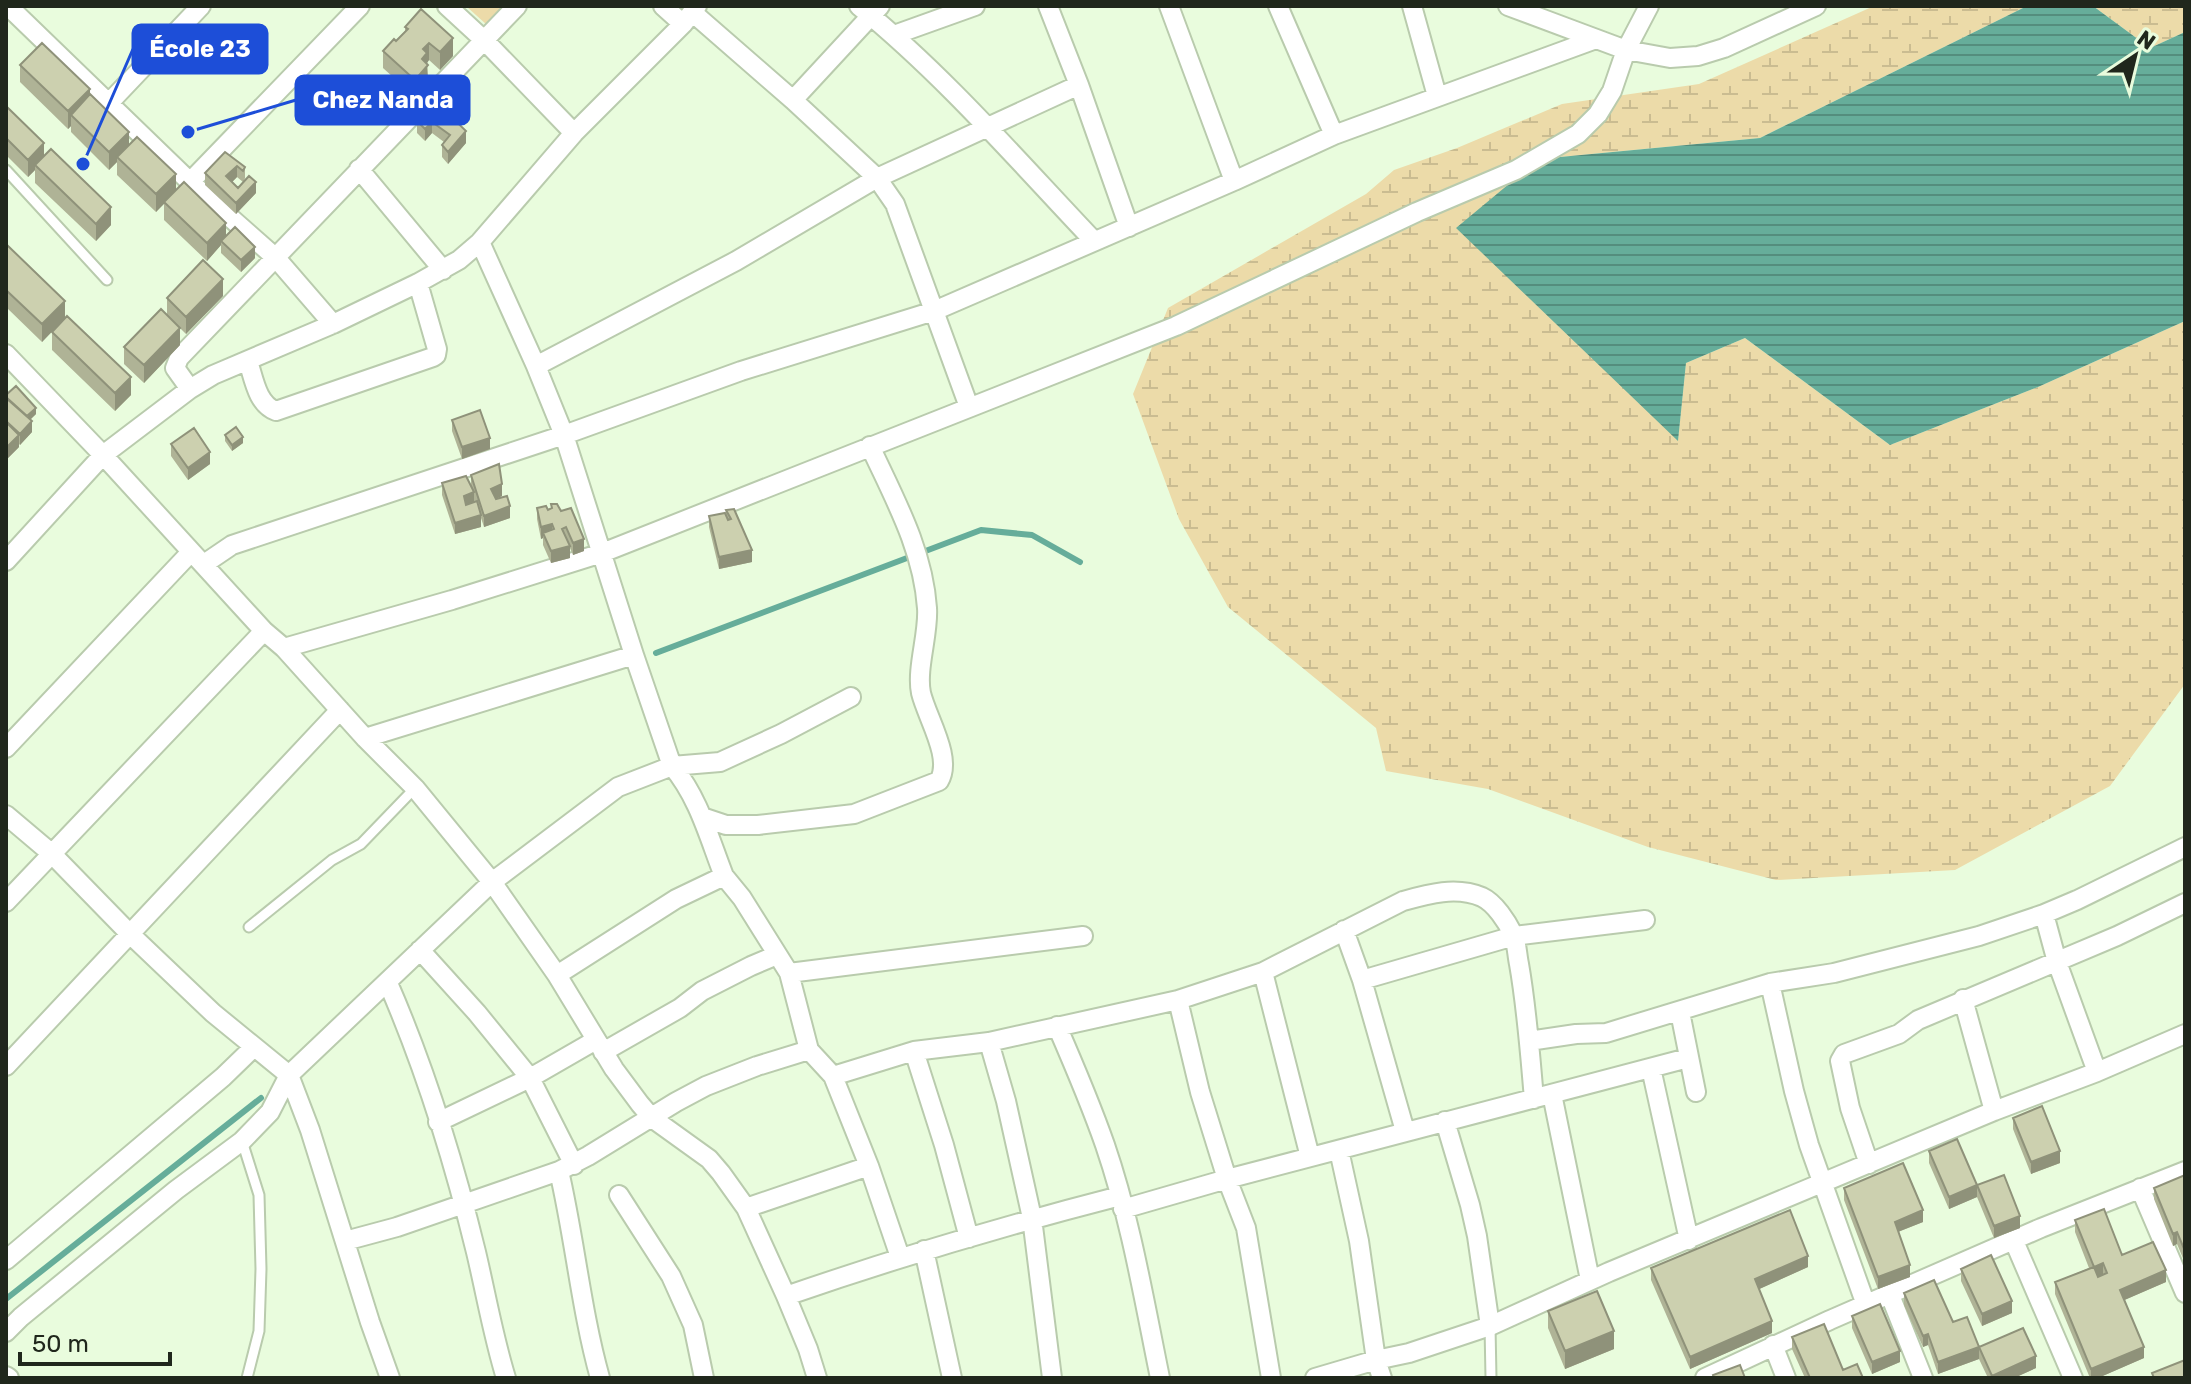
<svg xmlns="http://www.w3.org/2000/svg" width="2191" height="1384" font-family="Rubik,sans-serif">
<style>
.wetland{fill:url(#wetland-marsh)}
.pitch{fill:#ecdba9}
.water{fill:url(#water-rules)}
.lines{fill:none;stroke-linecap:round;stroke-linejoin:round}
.stream{stroke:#66ad9a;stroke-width:6}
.lane-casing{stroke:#b9cbad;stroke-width:13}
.street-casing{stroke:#b9cbad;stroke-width:22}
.lane{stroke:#fff;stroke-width:9}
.street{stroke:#fff;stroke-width:18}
.wall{fill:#afb396;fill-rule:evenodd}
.shaded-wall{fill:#8f927a}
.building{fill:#ccd0af;stroke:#8f927a;stroke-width:2;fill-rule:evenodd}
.leader{fill:none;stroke:#1d4ed8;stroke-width:3}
.callout-dot{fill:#1d4ed8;stroke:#e9fcdd;stroke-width:3}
.callout{fill:#1d4ed8;stroke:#1d4ed8;stroke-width:3}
.callout-label{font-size:24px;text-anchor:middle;font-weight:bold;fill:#fff}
</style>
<defs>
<pattern id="wetland-marsh" width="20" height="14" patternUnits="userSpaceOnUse" patternTransform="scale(2)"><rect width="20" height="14" fill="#ecdba9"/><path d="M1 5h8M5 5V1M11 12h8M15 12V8" fill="none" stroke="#cabc91"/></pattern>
<pattern id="water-rules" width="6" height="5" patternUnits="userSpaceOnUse" patternTransform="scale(2)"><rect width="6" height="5" fill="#66ad9a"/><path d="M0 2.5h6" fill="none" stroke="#548d7d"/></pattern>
</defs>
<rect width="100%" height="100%" fill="#e9fcdd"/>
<path class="wetland" d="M1874,6H2027L1760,138L1539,159L1678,440L1686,363L1745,338L1890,445L2038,387L2185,321V684L2110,786L1955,870L1776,880L1648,847L1488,789L1386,771L1376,728L1228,607L1179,519L1133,394L1168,308L1366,194L1394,170L1457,148L1562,104L1699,84Z
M2093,6H2185V32L2150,48Z"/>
<path class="pitch" d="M466,6H505L487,25Z"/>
<path class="water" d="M2027,6H2093L2150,48L2185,32V321L2038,387L1890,445L1745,338L1686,363L1678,441L1456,228L1539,159L1760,138Z"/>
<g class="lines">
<path class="stream" d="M656,653L981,530L1032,535L1080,562
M6,1299L261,1098"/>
<g class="lane-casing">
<path id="lane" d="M6,170L107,280
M249,927L332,860L361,844L415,788
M242,1141L259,1195L261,1269L259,1331L247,1378
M1490,1326L1491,1378"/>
</g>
<g class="street-casing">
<path id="street" d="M8,6L190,182L276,258L333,324
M447,6L485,41L574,133
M663,6L683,24
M859,6C945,76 1018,161 1094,241
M1048,6L1079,85L1129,227
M1169,6L1234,181
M1278,6L1334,135
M1412,6L1437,96
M1508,6L1626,50L1670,58L1698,56L1724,48L1816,6
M692,12L793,100L877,178L895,204L969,407
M894,35L975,6
M793,100L880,6
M108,104L201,6
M359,169L443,270
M190,182L360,6
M480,242L536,366L564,435L634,655L672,766C699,798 709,838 724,876
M6,354L103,455L264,631L284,648L365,738L415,788L492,882L557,975L614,1069L640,1104L652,1118L709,1159L721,1173L746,1208L786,1296L808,1349L817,1378
M248,361C254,379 257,404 276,411L433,357L436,355L437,349L418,283
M536,366L736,261L877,178L1079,85
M190,389L175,368L179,358L517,6
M6,561L103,455L190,389L213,375L333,324L418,283L459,260L480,242L574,133L683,24L697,6
M204,564L232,545L564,435L741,371L934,311L1234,181L1334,135L1596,39
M284,648L452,600L602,553L1176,326L1417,212L1516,170L1578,134L1598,114L1612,91L1626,50L1649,6
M365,738L634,655
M6,748L191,552
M6,815L51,853L130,934L213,1013L289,1075L310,1130L370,1322L390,1378
M702,817L726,825H758L854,814L939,781C953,758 927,718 921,693C916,669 929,633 927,608C923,549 894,498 870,446
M6,902L264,631
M2044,914L2057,962L2097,1072
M1344,930L1362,980L1405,1131
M420,950L477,1013L530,1078L574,1165
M1263,972L1310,1157
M789,973L1083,936
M557,975L676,899L724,876L742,898L789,973L809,1050L833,1076L914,1051L989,1042L1178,1000L1263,972L1403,901C1428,894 1456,886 1482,897C1495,903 1507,922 1513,934C1517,943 1517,955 1519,964C1527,1009 1530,1054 1534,1099
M1362,980L1514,936L1645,920
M388,983C425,1068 454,1162 476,1252C486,1294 493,1336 506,1378
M1770,983L1794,1091L1809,1145L1866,1305
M1963,999L1994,1111
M1178,1000L1200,1092L1227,1179L1246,1228L1271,1378
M1680,1012L1696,1092
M1057,1026C1074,1065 1091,1105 1105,1145C1131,1221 1144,1300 1160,1378
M1529,1041L1576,1034L1606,1033L1770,983L1834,973L1979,936L2044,914L2077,900L2185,847
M989,1042L1006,1101L1032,1218L1052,1378
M914,1051L944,1145L969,1238
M603,1052L680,1008L702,991L751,966L777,955
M6,1066L340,710
M1651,1068L1689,1240
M833,1076L869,1166L900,1257
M1552,1094L1590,1280
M1445,1121L1470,1205L1477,1236L1490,1326
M438,1122L530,1078L596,1040
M1339,1150L1359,1241L1376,1360L1382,1378
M1869,1164L1850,1108L1840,1061L1844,1054L1899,1034L1918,1020L2117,936L2185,903
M559,1171C575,1240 581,1310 600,1378
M2140,1188L2185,1293
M619,1195L671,1276L693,1325L704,1378
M746,1208L869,1166
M1123,1209L1227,1179L1688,1058
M345,1241L397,1227L559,1171L588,1156L676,1102L706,1086L757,1066L809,1050
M2014,1241L2073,1378
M924,1250L952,1378
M6,1260L223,1077L253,1048
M1890,1295L1923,1378
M786,1296C896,1258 1007,1225 1120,1196
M6,1332L21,1317L176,1190L242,1141L270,1112L289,1075L492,882L618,787L672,766L720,762L781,734L851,697
M1773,1345L1786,1378
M6,1376L9,1378
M1315,1378L1376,1360L1409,1353L1490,1326L1609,1272L1994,1111L2097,1072L2185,1034
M1705,1378L1830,1320L2041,1228L2185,1171"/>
</g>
<use href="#lane" class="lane"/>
<use href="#street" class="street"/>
</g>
<path class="wall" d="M405,27L453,56L440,70L429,60L427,63L428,82L415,97L383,68V51L396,41L405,31Z
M20,65L90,95L129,144L176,191L226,236L255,258L241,272L221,253V245L207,261L164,220V203L156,212L117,175V162L109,170L71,132V126L68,129L20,82Z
M436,102L466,143L448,164L442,157V145L444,142L432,133L425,141L417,133V121Z
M6,106L44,156L111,225L96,241L35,183V170L28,177L6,155Z
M225,152L245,167V178L244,181L256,193L236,214L205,185V173ZM237,177L243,182L238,188L232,182Z
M6,244L65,318L42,342L6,307Z
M223,296L186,334L180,328V345L144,383L124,364V347L167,315V298Z
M52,332L131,395L115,411L52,350Z
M6,395L36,414L30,419L32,432L20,445L19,444V447L6,460Z
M452,420L490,449L462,459L452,431Z
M225,435L243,443L232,451L225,441Z
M171,444L210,464L188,480L171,456Z
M471,475L502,496L496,499L510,518L484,527L481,518V527L455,534L442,495V483L471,486Z
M551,504L584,551L573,555L570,548V558L551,563L543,545V538L541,539L537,519V508L548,510L551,509Z
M726,510L752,562L719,569L709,527V516H726Z
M2013,1118L2060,1163L2031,1174L2013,1129Z
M1929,1151L1977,1197L1949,1209L1929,1163Z
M2185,1175V1263L2177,1244L2173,1246L2154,1199V1188Z
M1977,1185L2020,1228L1994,1238L1977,1197Z
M1844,1188L1923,1222L1898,1232L1910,1277L1878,1289L1844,1200Z
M2075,1220L2122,1255L2166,1282L2124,1300L2144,1358L2098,1378H2090L2055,1294V1282L2089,1268L2075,1232Z
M1808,1267L1759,1289L1772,1333L1690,1369L1651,1280V1268Z
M1961,1269L2012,1313L1982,1326L1961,1281Z
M1904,1293L1953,1322L1979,1347L2036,1368L2014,1378H1988L1979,1359L1938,1374L1928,1345L1923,1347L1904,1305Z
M1548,1311L1614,1349L1565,1369L1548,1328Z
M1852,1316L1900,1362L1872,1374L1852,1328Z
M1792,1337L1843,1370L1863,1378H1805L1792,1349Z"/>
<path class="shaded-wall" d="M453,38V56L440,70V52Z
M429,43V60L427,63L428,82L415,97V80L422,59L423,49Z
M90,89V107L71,115V126L68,129V111Z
M432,122V133L425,141V129Z
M466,131V143L448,164V152Z
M129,132V149L117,157V162L109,170V152Z
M44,143V161L35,165V170L28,177V160Z
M237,166V177L226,188V176Z
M176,174V192L156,212V194Z
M256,182V193L236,214V203Z
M111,207V225L96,241V224Z
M226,223V240L221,241V245L207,261V243Z
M255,247V258L241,272V260Z
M223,279V296L186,334V317Z
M65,301V318L42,342V324Z
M180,328V345L144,383V365Z
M131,377V395L115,411V393Z
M36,408V414L26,424V418Z
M32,421V432L20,445V434Z
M19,435V447L6,460V448Z
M243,437V443L232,451V445Z
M490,438V449L462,459V447Z
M210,452V464L188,480V468Z
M502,484V496L491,501V489Z
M474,492V504L464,508V496Z
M510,506V518L484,527V516Z
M481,515V527L455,534V523Z
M552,524V536L543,533V538L541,539V527Z
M584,539V551L573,555V543Z
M570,546V558L551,563V551Z
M752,550V562L719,569V557Z
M2060,1151V1163L2031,1174V1162Z
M1977,1185V1197L1949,1209V1197Z
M1923,1210V1222L1895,1233V1222Z
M2020,1216V1228L1994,1238V1226Z
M2177,1232V1244L2173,1246V1234Z
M1808,1256V1267L1755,1291V1279Z
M2103,1263V1275L2094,1278V1267Z
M1910,1265V1277L1878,1289V1277Z
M2166,1270V1282L2120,1302V1290Z
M2012,1301V1313L1982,1326V1314Z
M1772,1321V1333L1690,1369V1357Z
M1614,1331V1349L1565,1369V1351Z
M1928,1334V1345L1923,1347V1336Z
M1979,1347V1359L1938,1374V1362Z
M2144,1347V1358L2098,1378H2091V1369Z
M1900,1351V1362L1872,1374V1362Z
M2036,1356V1368L2014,1378H1992V1376Z"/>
<path class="building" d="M421,9L453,38L440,52L429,43L423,49L427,53L422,59L428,65L415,80L383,51L394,39L396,41L408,29L405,27Z
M42,43L90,89L68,111L20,65Z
M90,94L129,132L109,152L71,115Z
M436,102L466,131L448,152L442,145L450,135L432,122L425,129L417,121Z
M6,106L44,143L28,160L6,138Z
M137,137L176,174L156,194L117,157Z
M51,149L111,207L96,224L35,165Z
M225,152L245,167L243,171L237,166L226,176L238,188L249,176L256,182L236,203L205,173Z
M184,182L226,223L207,243L164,202Z
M235,227L255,247L241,260L221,241Z
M6,244L65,301L42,324L6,290Z
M203,260L223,279L186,317L167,298Z
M161,309L180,328L144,365L124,347Z
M67,316L131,377L115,393L52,332Z
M16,386L36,408L27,416L6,397V395Z
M6,398L32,421L20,434L6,421Z
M480,410L490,438L462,447L452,420Z
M6,422L19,435L6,448Z
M236,427L243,437L232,445L225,435Z
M194,428L210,452L188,468L171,444Z
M499,464L502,484L491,489L496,499L507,496L510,506L484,516L471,475Z
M466,476L474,492L464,496L466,505L477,501L481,515L455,523L442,483Z
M551,504H557L561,511L571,508L584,539L573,543L566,527L562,529L570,546L551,551L543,533L554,529L552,524L541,527L537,508L546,506L548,510L552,508Z
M734,509L752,550L719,557L709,516L725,513L728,520L731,519L726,510Z
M2042,1106L2060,1151L2031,1162L2013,1118Z
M1957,1139L1977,1185L1949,1197L1929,1151Z
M1903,1163L1923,1210L1895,1222L1910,1265L1878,1277L1844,1188Z
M2004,1175L2020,1216L1994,1226L1977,1185Z
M2185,1175V1251L2177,1232L2173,1234L2154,1188Z
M2104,1209L2122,1255L2153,1242L2166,1270L2120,1290L2144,1347L2091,1369L2055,1282L2094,1267L2075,1220ZM2103,1263L2107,1273L2098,1277L2094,1267Z
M1790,1210L1808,1256L1755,1279L1772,1321L1690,1357L1651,1268Z
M1991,1255L2012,1301L1982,1314L1961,1269Z
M1934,1280L1953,1322L1967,1317L1979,1347L1938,1362L1928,1334L1923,1336L1904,1293Z
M1597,1291L1614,1331L1565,1351L1548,1311Z
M1880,1304L1900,1351L1872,1362L1852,1316Z
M1824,1324L1843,1370L1857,1364L1863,1378H1810L1792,1337Z
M2023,1328L2036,1356L1992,1376L1979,1347Z
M2185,1360V1378H2154L2152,1373Z
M1740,1365L1745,1378H1714L1713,1375Z"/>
<path class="leader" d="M83 164L133 49M188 132L296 100"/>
<g class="callout-dot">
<circle cx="83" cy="164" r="8"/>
<circle cx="188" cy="132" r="8"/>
</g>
<g class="callout">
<rect x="133" y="25" width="134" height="48" rx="8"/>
<rect x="296" y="76" width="173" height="48" rx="8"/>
</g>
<g class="callout-label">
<text x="200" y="57">École 23</text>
<text x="383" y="108">Chez Nanda</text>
</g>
<rect width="2191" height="1384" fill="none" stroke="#20271c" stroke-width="16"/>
<g transform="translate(2135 56) rotate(35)" stroke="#e9fcdd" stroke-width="6" paint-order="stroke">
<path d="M0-6L14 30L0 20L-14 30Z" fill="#20271c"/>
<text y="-12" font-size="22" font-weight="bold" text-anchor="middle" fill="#20271c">N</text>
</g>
<path d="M20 1352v12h150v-12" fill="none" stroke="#20271c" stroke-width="4"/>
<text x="32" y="1352" font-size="24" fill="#20271c" stroke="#e9fcdd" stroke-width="6" paint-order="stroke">50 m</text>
</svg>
